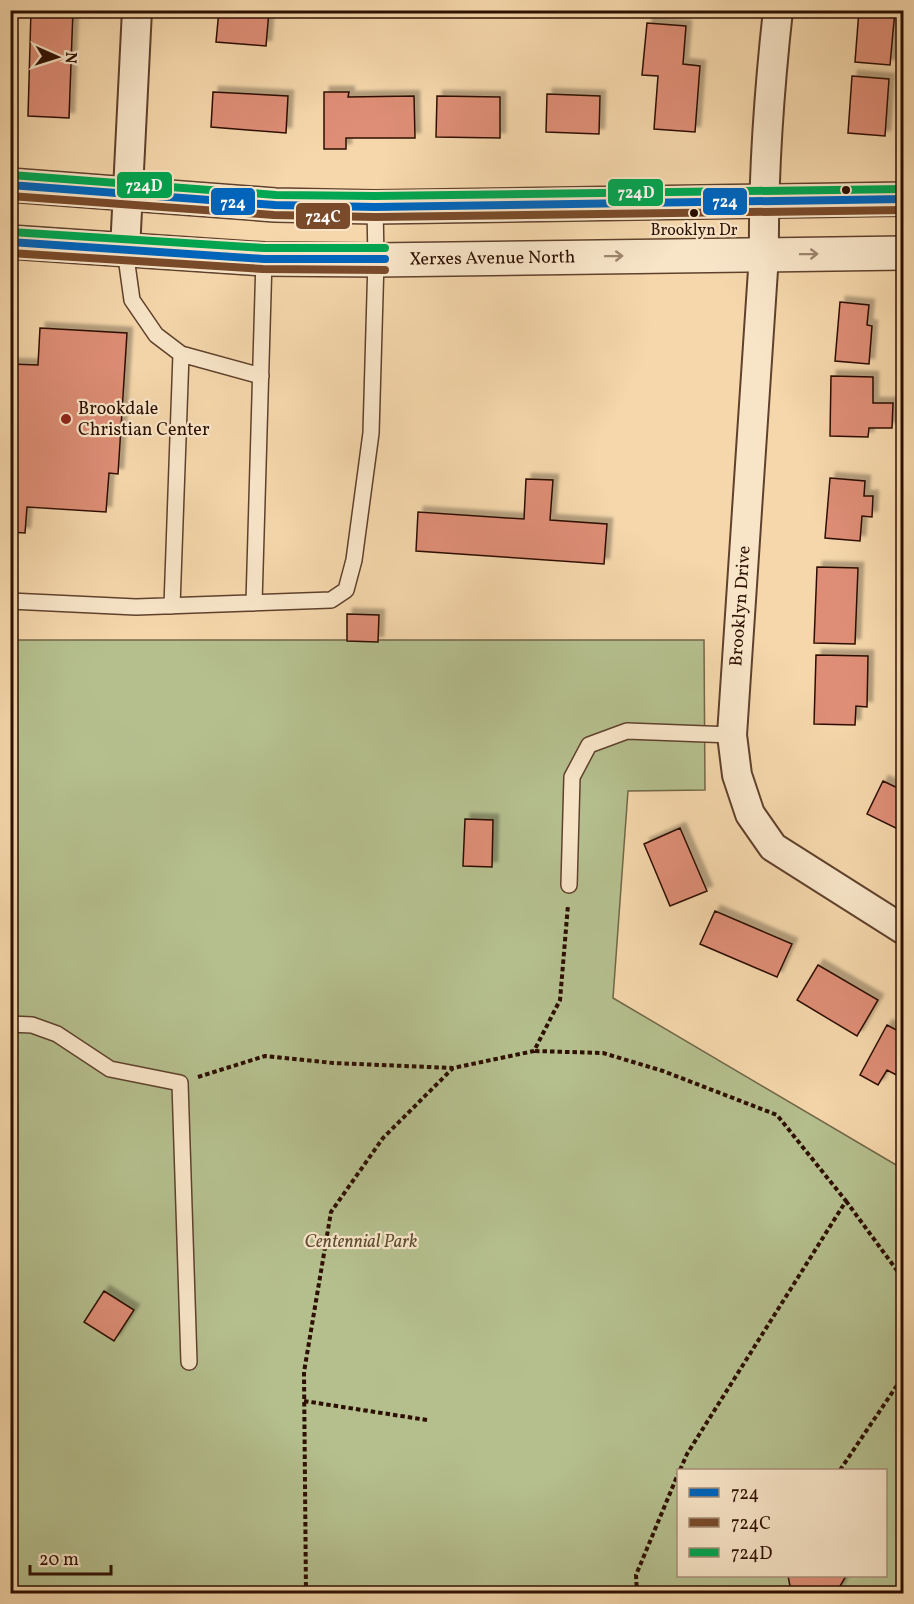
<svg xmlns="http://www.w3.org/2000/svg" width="914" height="1604" font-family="Vollkorn,serif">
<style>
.green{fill:#b5bf8e;stroke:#716748;stroke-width:1.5;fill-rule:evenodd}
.building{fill:#de8e76;stroke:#2d0f01;stroke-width:1.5;filter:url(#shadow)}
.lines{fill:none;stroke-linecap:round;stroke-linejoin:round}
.service-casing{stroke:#5f412c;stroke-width:18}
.minor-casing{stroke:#5f412c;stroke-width:32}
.tertiary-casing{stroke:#5f412c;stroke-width:36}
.path{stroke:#2d0f01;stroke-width:4;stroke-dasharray:4.5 3;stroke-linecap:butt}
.service{stroke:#f8e5c8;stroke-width:15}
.minor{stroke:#f8e5c8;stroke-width:28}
.tertiary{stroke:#f8e5c8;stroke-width:33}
.bus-1-casing{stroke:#f8e5c8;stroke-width:12}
.bus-2-casing{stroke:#f8e5c8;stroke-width:12}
.bus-3-casing{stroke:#f8e5c8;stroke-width:12}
.bus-1{stroke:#0065bd;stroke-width:8}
.bus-2{stroke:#7a4b2a;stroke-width:8}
.bus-3{stroke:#00a651;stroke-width:8}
.oneway{stroke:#9d856e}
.bus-dot{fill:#2d0f01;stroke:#f8e5c8;stroke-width:2}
.poi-dot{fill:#8f2418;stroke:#f8e5c8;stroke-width:2}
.labels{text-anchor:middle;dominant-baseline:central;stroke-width:4.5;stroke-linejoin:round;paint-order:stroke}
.bus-label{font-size:16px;fill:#2d0f01;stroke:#f8e5c8}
.street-label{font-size:18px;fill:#2d0f01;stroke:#f8e5c8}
.poi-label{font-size:18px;fill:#2d0f01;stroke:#f8e5c8;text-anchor:start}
.park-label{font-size:18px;font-style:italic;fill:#5d4d32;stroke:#f8e5c8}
.line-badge{stroke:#f8e5c8;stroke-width:2}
.badge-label{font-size:16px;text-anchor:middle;font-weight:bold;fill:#fff}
</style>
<defs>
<filter id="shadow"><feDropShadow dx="5.5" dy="-5.5" stdDeviation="1.5" flood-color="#0004"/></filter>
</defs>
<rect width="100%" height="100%" fill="#f5d7ab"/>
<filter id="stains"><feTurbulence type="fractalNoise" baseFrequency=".00333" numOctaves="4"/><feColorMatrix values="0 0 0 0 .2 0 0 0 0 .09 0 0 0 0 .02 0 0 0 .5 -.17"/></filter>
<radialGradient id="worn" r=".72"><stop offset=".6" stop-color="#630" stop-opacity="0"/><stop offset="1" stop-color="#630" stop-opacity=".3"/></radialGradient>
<path class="green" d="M12,640H704L705,790L628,791L613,998L903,1169V1593H11ZM678,1470H886V1576H678Z"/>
<path class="building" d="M31,10H73L69,118L28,116Z
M219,10L269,11L266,46L216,42Z
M859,10H895L890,65L855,62Z
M647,23L686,26L683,64L700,66L695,132L654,129L658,76L642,75Z
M852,76L889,79L885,136L848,133Z
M213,92L288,96L286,133L211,127Z
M324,92H349L348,97L414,96L415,138H346V149H324Z
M547,94L600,96L599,134L546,132Z
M437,96L500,97V138L436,137Z
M902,103H904V135H900Z
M840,302L869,305L867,325L872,326L869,364L835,361Z
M40,328L127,333L118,474L109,473L106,512L27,507L25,533L10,532V364L38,365Z
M831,376L873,377V403H893L892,428H869L868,437L830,436Z
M830,478L865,481L864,496H873L872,517L862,516L860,541L825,538Z
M526,479L553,480L550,520L607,524L604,564L416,551L418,512L524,519Z
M817,567L858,568L855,644L814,643Z
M347,614L379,615L378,642L347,641Z
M816,655L868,656L867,707L856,706L855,725L814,724Z
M883,781L904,791V832L867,814Z
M465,819L493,820L492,867L463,866Z
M680,828L707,891L670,906L644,844Z
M715,911L792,944L777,977L700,944Z
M818,965L878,1000L857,1036L797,1000Z
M887,1025L904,1034V1079L887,1070L878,1085L860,1075Z
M104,1291L134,1310L114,1341L84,1322Z
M788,1576H846L836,1593L833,1594H804L790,1586Z"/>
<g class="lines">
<g class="service-casing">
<path id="service" d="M125,250L132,300L156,335L181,354L261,376
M10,601L136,607L331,600L346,590L354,560L371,433L376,260L375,207
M254,603L264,259
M172,606L181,354
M569,885L572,777L589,745L627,731L732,735
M10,1024L32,1025L57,1034L110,1069L180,1083L189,1362"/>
</g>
<g class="minor-casing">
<path id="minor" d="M778,10C769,92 763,173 764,255L732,735L737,775L750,814L773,847L904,930
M125,250L137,10"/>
</g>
<g class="tertiary-casing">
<g id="tertiary">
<path d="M10,185L275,205L375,207L904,199"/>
<path id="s1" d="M10,242L264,259L376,260L904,253"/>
</g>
</g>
<path class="path" d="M535,1051L603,1053L663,1071L777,1115L846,1201L687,1454L680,1470
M198,1077L265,1056L333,1063L453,1068
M846,1201L904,1280
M304,1401L427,1420
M840,1470L904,1375
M306,1594L304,1372L331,1212L383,1138L453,1068L534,1051L560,1000L568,905
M637,1594L636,1575L678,1474"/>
<use href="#service" class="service"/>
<use href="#minor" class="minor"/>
<use href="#tertiary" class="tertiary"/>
<g class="bus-1-casing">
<path id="bus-1" d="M10,185L275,205L375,207L904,199
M10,242L264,259H385"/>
</g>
<g class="bus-2-casing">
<path id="bus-2" d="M10,196L274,215L375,217L904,210
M10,253L263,269L385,270"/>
</g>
<g class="bus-3-casing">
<path id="bus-3" d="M11,175L276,195L375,196L904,189
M11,232L264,248H385"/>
</g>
<use href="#bus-1" class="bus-1"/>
<use href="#bus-2" class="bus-2"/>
<use href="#bus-3" class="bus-3"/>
</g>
<defs><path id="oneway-shaft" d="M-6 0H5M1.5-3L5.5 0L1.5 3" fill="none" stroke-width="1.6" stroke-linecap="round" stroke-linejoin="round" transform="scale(1.5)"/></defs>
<g class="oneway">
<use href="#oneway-shaft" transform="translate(809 254) rotate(-1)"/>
<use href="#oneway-shaft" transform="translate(614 256) rotate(-1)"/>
</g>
<g class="bus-dot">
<circle cx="846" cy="190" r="5"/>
<circle cx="694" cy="213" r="5"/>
</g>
<circle class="poi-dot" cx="66" cy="419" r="6"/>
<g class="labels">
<g class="bus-label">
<text x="694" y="231">Brooklyn Dr</text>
</g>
<g class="street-label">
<text stroke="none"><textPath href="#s1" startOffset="483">Xerxes Avenue North</textPath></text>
<text transform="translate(741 606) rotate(-86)">Brooklyn Drive</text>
</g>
<g class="poi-label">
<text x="78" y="409">Brookdale<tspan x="78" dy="21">Christian Center</tspan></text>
</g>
<g class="park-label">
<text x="361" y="1242">Centennial Park</text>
</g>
</g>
<g class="line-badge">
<rect x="116" y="171" width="57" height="28" rx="6" fill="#00a651"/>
<rect x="607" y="178" width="57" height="29" rx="6" fill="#00a651"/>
<rect x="702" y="187" width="46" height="29" rx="6" fill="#0065bd"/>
<rect x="210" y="187" width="46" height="29" rx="6" fill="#0065bd"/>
<rect x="295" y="202" width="56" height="28" rx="6" fill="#7a4b2a"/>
</g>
<g class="badge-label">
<text x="144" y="191">724D</text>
<text x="636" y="198">724D</text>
<text x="725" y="207">724</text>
<text x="233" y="208">724</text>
<text x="323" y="222">724C</text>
</g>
<rect width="914" height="1604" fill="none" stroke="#f5d7ab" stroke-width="36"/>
<rect x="12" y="12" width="890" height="1580" fill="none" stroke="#2d0f01" stroke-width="3"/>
<rect x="18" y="18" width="878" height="1568" fill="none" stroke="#2d0f01" stroke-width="1.5"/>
<rect x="677" y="1469" width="210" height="108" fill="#f8e5c8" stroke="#a78f78" stroke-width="1.5"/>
<rect x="689" y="1488" width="30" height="9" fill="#0065bd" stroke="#a78f78" stroke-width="1.5"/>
<text x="731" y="1499" font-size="18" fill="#2d0f01">724</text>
<rect x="689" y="1518" width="30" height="9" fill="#7a4b2a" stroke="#a78f78" stroke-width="1.5"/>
<text x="731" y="1529" font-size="18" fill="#2d0f01">724C</text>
<rect x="689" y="1548" width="30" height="9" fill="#00a651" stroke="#a78f78" stroke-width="1.5"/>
<text x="731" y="1559" font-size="18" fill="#2d0f01">724D</text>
<g transform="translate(57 57) rotate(93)" stroke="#f8e5c8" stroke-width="4.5" paint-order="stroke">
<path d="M0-4.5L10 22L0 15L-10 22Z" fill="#2d0f01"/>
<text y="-9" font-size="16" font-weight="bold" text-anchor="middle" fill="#2d0f01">N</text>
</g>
<path d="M30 1565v9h81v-9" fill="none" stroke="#2d0f01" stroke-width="3"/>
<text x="39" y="1565" font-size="18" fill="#2d0f01" stroke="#f8e5c8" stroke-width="4.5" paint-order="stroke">20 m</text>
<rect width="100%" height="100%" filter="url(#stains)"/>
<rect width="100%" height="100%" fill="url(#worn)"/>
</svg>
